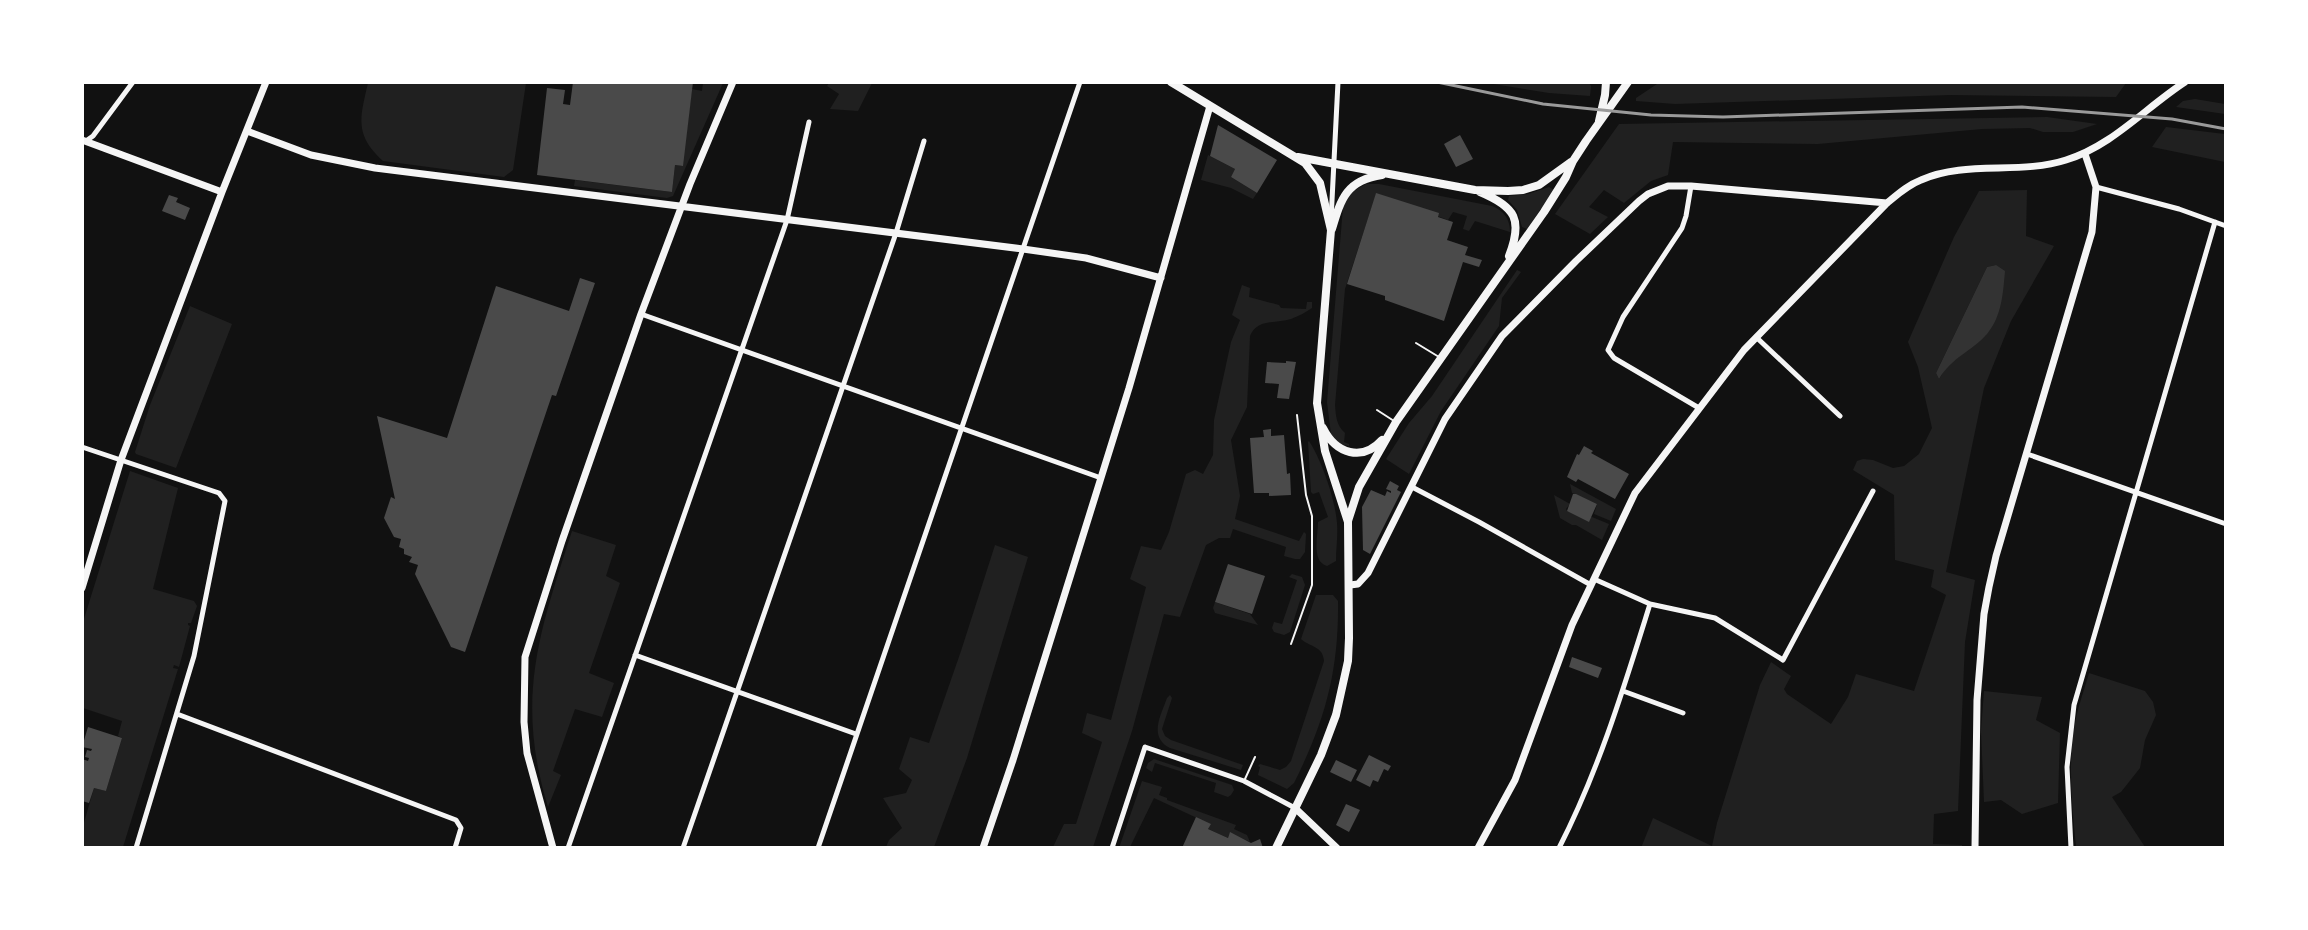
<svg xmlns="http://www.w3.org/2000/svg" width="2308" height="930" font-family="'Fira Sans',sans-serif">
<style>
.green{fill:#202020;fill-rule:evenodd}
.water{fill:#333}
.building{fill:#4a4a4a}
.lines{fill:none;stroke-linecap:round;stroke-linejoin:round}
.service{stroke:#f5f5f5;stroke-width:2}
.minor{stroke:#f5f5f5;stroke-width:5}
.tertiary{stroke:#f5f5f5;stroke-width:7}
.secondary{stroke:#f5f5f5;stroke-width:8}
.rail{stroke:#9a9a9a;stroke-width:3}
</style>
<rect width="100%" height="100%" fill="#111"/>
<path class="green" d="M1660,82H2126V83L2116,97L1950,95L1675,104L1636,101V98Z
M368,83H526L513,170L504,177L383,161C354,134 360,118 368,83Z
M703,83H723L673,196L667,198L574,186L575,180L672,192L675,165L682,166L692,89L702,91Z
M829,83V82L872,83L858,111L830,109L839,94L827,86Z
M1487,83H1589L1591,86L1590,96L1549,93Z
M2195,99L2225,104V114L2176,107L2183,101Z
M2047,117L2097,124L2073,132H2043L2030,128L1982,129L1818,144L1673,142L1668,175L1651,181L1624,203L1604,190L1589,207L1608,217L1590,234L1555,214L1619,124Z
M2166,127L2225,134V162L2152,147Z
M1208,155L1235,169L1231,177L1257,193L1253,199L1231,188L1201,180Z
M1366,184H1379L1492,206C1504,211 1510,219 1510,232L1475,221L1469,231L1463,229L1467,216L1453,212L1448,220L1376,194L1345,289L1335,405C1336,416 1336,425 1345,433L1344,442L1349,444V446L1340,444L1331,434L1327,402L1343,207L1350,193Z
M1549,187L1554,190L1527,229L1522,227L1517,210L1508,200L1509,196L1528,194Z
M2027,190L2026,236L2054,246L2011,321L1984,388L1946,572L1975,580L1965,642L1958,811L1934,814L1933,844L1962,845V847L1641,848L1653,818L1712,846L1717,823L1760,685L1771,662L1791,676L1784,689L1787,694L1831,724L1848,697L1856,674L1914,691L1946,595L1931,587L1934,570L1895,560L1894,495L1853,470L1857,461L1863,459L1873,460L1893,468L1904,466L1919,454L1932,428L1918,367L1908,342L1954,237L1979,191ZM1996,265L1986,335L1947,366L1939,379L1936,373L1987,267Z
M1517,270L1521,272L1502,298L1499,326L1441,411L1409,474L1386,459L1409,423L1432,396Z
M1242,285L1250,288L1249,297L1279,305L1281,308L1306,309L1307,302H1312V308C1306,312 1299,316 1291,319C1276,324 1257,318 1250,336L1247,407L1231,440L1240,496L1235,519L1299,541L1304,532L1306,534L1305,552L1300,559H1295L1284,556L1286,547L1233,529L1230,538H1219L1206,545L1180,617L1164,614L1132,731L1093,847H1053L1064,824H1076L1102,742L1082,733L1087,713L1111,720L1146,587L1130,579L1141,546L1161,550L1169,532L1186,474L1195,470L1203,474L1213,455L1214,420L1231,342L1240,320L1232,315Z
M190,306L232,324L176,468L136,454L135,452L150,405Z
M1309,441C1322,461 1335,499 1337,523C1338,536 1336,549 1336,561L1327,566C1311,561 1318,536 1318,522L1328,517L1319,492L1313,494L1311,492L1308,442Z
M130,471L178,488L153,589L194,601L197,606L191,623H188V625L190,626L179,667L174,665L173,668L178,669L123,847H83V826L94,788L106,791L122,738L118,736L122,721L83,708V622Z
M1570,484L1616,509L1611,521L1594,514L1597,504L1572,493Z
M1554,495L1570,504L1566,509L1567,511L1592,517L1609,524L1602,540L1576,525H1572L1560,518Z
M572,531L616,545L606,576L620,583L589,673L614,683L602,717L575,709L553,771L561,775L548,807C515,699 539,633 572,531Z
M995,545L1028,557L967,758L934,847H886L889,840L902,828L883,798L906,793L912,780L899,769L910,737L929,743L961,651Z
M1292,574L1302,577L1305,585L1290,632L1284,635L1274,632L1272,628L1274,622L1282,624L1297,580L1289,577Z
M1316,595H1333L1338,601C1339,671 1325,721 1294,783L1287,789L1258,775L1260,767L1258,766L1260,764L1280,770L1286,767L1291,761L1324,661C1323,646 1310,647 1301,639Z
M1215,602L1250,614L1258,625L1215,613L1213,608Z
M2089,673L2145,691L2153,702L2156,715L2145,740L2140,768L2121,792L2112,797L2145,847H2076C2072,805 2067,760 2076,718C2079,703 2085,688 2089,673Z
M1984,691L2042,697L2036,720L2060,733L2058,803L2022,814L2001,800L1984,802L1981,731Z
M1170,695L1172,698L1162,729L1165,736L1171,740L1243,765L1241,770L1170,748C1148,737 1161,715 1167,698Z
M1154,759L1232,785L1234,790L1231,795L1228,797L1214,792L1216,783L1155,763L1152,772L1146,768L1148,763Z
M1142,781L1162,787L1159,795L1167,798V800L1236,825L1234,829L1247,835L1250,842L1230,833L1228,838L1208,829L1210,824L1154,798L1130,847L1119,848Z"/>
<path class="water" d="M1996,265L2005,271C2003,293 2002,316 1987,334C1971,352 1952,357 1939,379L1936,373L1987,267Z"/>
<path class="building" d="M573,82H693L683,166L675,165L672,192L537,175L547,88L565,90L563,104L570,105Z
M1218,125L1277,160L1257,193L1231,177L1235,169L1210,156Z
M1460,135L1473,159L1456,167L1444,144Z
M1376,193L1439,213L1438,217L1453,222L1447,240L1468,247L1465,255L1482,260L1479,267L1463,262L1444,321L1385,300V296L1347,284Z
M169,195L178,198L176,202L190,208L185,220L162,211Z
M580,278L595,283L556,396L552,395L465,652L451,647L415,574L418,565L409,562L412,557L404,554V549L399,547L401,539L394,537L384,518L391,497L395,499L377,416L447,438L496,286L569,311Z
M1286,361L1296,362L1289,399L1277,398L1279,384L1265,383L1267,362L1286,363Z
M1271,429V436L1284,435L1287,474L1290,473L1291,495L1269,496V493H1254L1250,438L1264,437L1263,430Z
M1584,446L1593,451L1591,453L1629,474L1615,499L1578,479L1576,482L1567,477L1577,454L1579,455Z
M1390,481L1399,486L1397,490L1401,492L1370,554L1363,550L1362,507L1371,490L1385,496L1387,491L1391,493V491L1386,489Z
M1573,494H1576L1597,504L1589,522L1567,511Z
M1228,564L1265,576L1252,614L1215,602Z
M1572,657L1602,668L1598,678L1569,667Z
M88,727L122,738L106,791L94,788L89,803L82,801V759L88,761L89,758L85,757L87,750L91,751L92,749L82,747Z
M1369,755L1391,766L1388,771L1384,769L1378,782L1373,780L1370,787L1356,780Z
M1336,760L1357,770L1351,782L1330,772Z
M1346,804L1360,810L1349,832L1336,825Z
M1196,817L1211,824L1208,829L1228,838L1230,832L1251,843L1260,839L1263,848H1182Z"/>
<g class="lines">
<path class="service" d="M1416,343L1439,357
M1377,410L1394,421
M1291,644L1312,585V516L1306,495L1297,415
M1245,779L1255,757"/>
<path class="minor" d="M86,141L93,136L133,82
M1691,186L1686,216L1682,228L1623,317L1608,350L1614,358L1699,408
M2096,187L2179,209L2226,226
M1331,220L1338,82
M641,314L1101,478
M1756,337L1840,416
M82,447L219,493L225,501L194,656L136,848
M2027,454L2226,524
M1412,487L1479,522L1591,585
M1594,579L1650,604L1715,618L1783,660L1873,491
M635,655L856,734
M1623,691L1683,713
M177,714L456,820L461,828L455,848
M568,848L787,220L809,122
M683,848L896,233L924,141
M818,848L1080,82
M1112,848L1145,747L1244,781L1295,808
M1559,848C1599,770 1624,687 1650,604
M2071,848L2067,767L2074,705L2215,222"/>
<path class="tertiary" d="M247,131L311,155L375,168L1023,249L1086,258L1161,278
M82,140L222,192
M1350,585L1358,584L1368,573L1445,419L1502,336L1576,261L1639,201L1648,194L1668,186H1691L1887,203
M82,588L121,460L222,192L266,82
M1295,808L1337,848
M553,848L527,753L524,722L525,657L562,541L641,314L690,184L733,82
M983,848L1013,760L1129,388L1210,106
M1478,848L1515,780L1572,625L1635,493L1744,350L1887,203C1898,194 1908,185 1921,180C1965,160 2020,175 2066,160C2112,146 2145,108 2185,82
M1975,848L1977,700L1984,614L1989,587L1996,556L2092,232L2096,187L2085,154"/>
<path class="secondary" d="M1171,82L1305,163L1320,183L1331,230L1317,403L1325,451L1348,522L1349,638L1348,661L1336,715L1321,755L1276,848
M1599,121L1605,95L1606,82
M1298,157L1475,190L1508,191L1523,190L1539,185L1571,162
M1480,192C1516,207 1523,220 1509,256
M1332,229C1341,198 1347,180 1382,175
M1323,428C1336,454 1362,462 1382,440
M1348,521L1359,487L1396,422L1544,212L1566,177L1573,161L1586,141L1628,82"/>
<path class="rail" d="M1437,82L1543,104L1651,115L1723,117L2022,107L2172,119L2226,129"/>
</g>
<rect width="2308" height="930" fill="none" stroke="#ffffff" stroke-width="168"/>
</svg>
